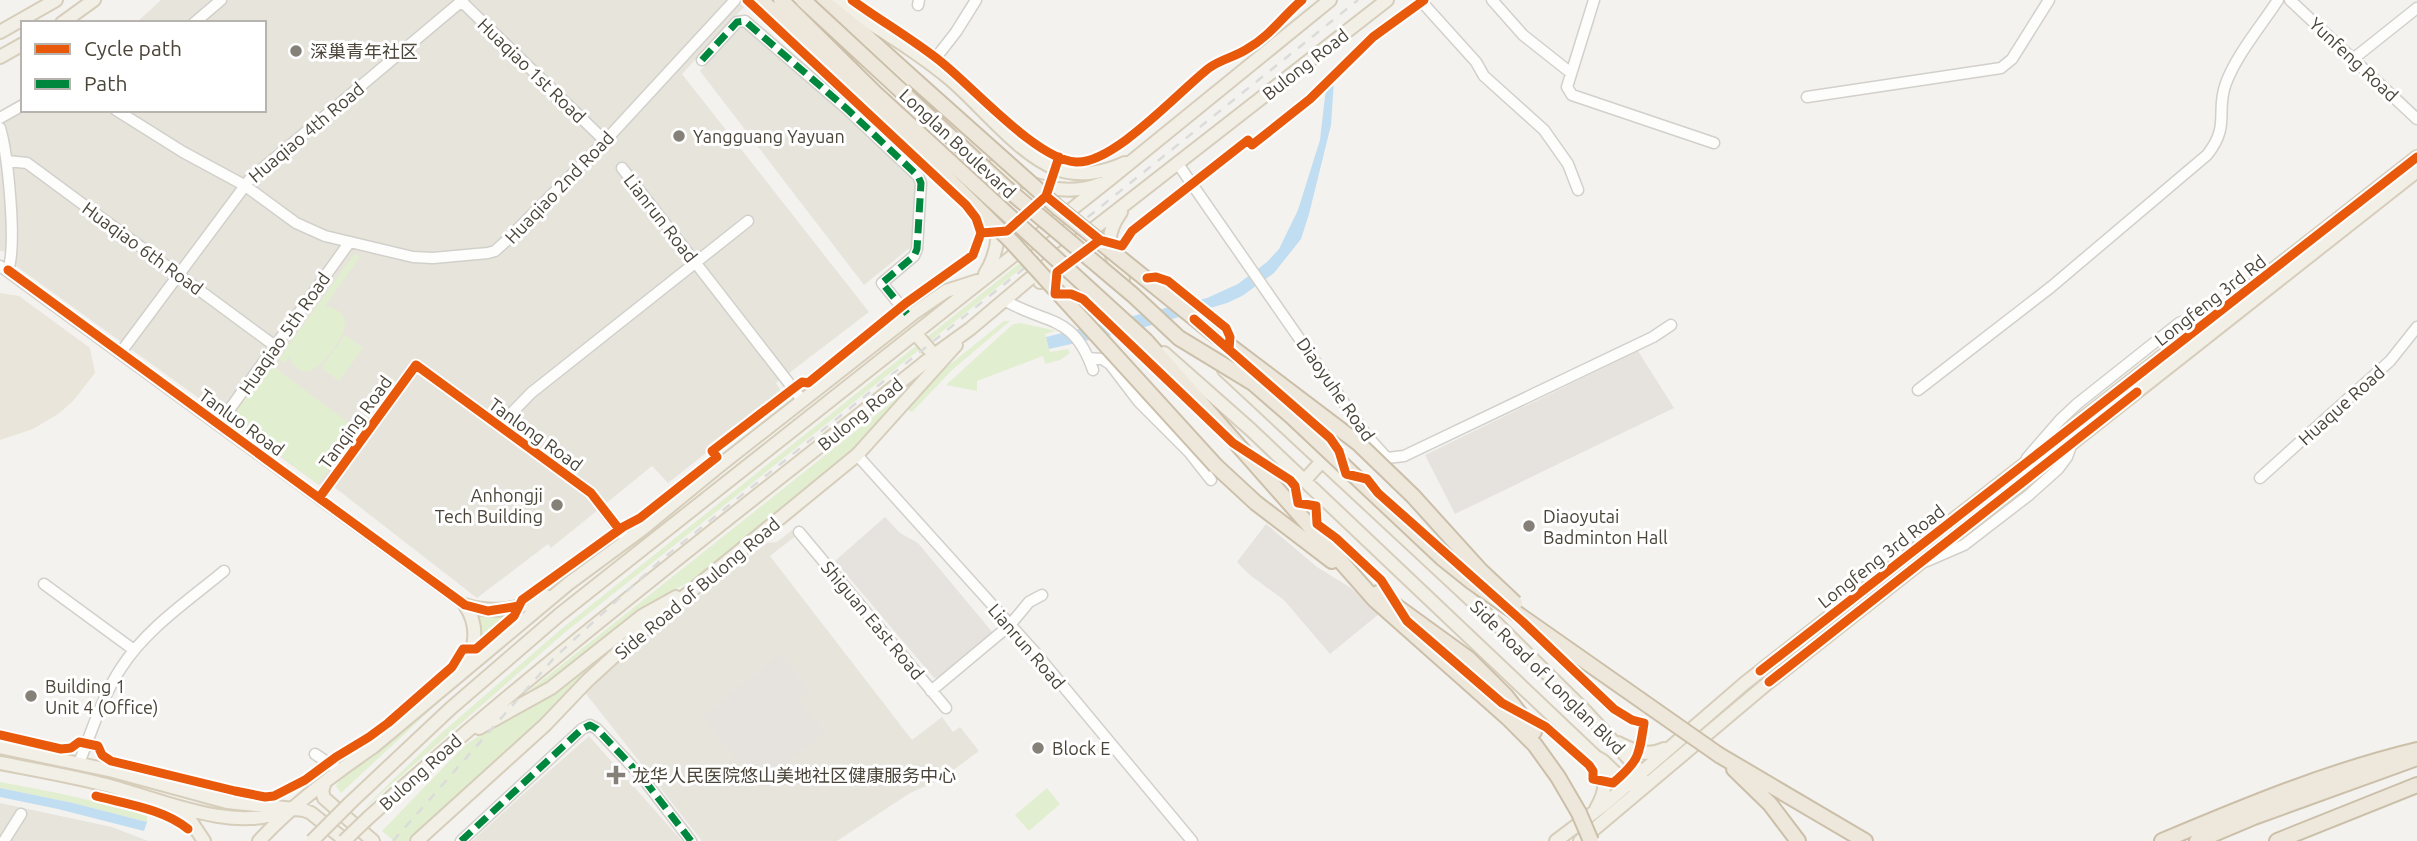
<svg xmlns="http://www.w3.org/2000/svg" width="2417" height="841" font-family="Ubuntu,'Noto Sans SC',sans-serif">
<style>
.residential{fill:#e7e4dc}
.industrial{fill:#e6e2de}
.education{fill:#eae5da}
.green{fill:#e1eecf}
.parking{fill:#e6e3df}
.water{fill:#c0ddf1}
.lines{fill:none;stroke-linecap:round;stroke-linejoin:round}
.minor-casing{stroke:#d2d0cb;stroke-width:13}
.major-casing{stroke:#d6cebb;stroke-width:16}
.highway-casing{stroke:#ccbfa9;stroke-width:18}
.minor{stroke:#fdfdfc;stroke-width:10}
.major{stroke:#f2efe6;stroke-width:12}
.highway{stroke:#ede8db;stroke-width:14}
.rail{stroke:#dbdbda;stroke-width:2.5;stroke-dasharray:9 9;stroke-linecap:butt}
.major-bridge-casing{stroke:#d6cebb;stroke-width:16;stroke-linecap:butt}
.highway-bridge-casing{stroke:#ccbfa9;stroke-width:18;stroke-linecap:butt}
.major-bridge{stroke:#f2efe6;stroke-width:12}
.highway-bridge{stroke:#ede8db;stroke-width:14}
.quiet{stroke:#00873e;stroke-width:7;stroke-dasharray:14 7;stroke-linecap:butt}
.cycleway-casing{stroke:#fff;stroke-width:13}
.cycleway{stroke:#e8590c;stroke-width:9}
.poi-dot{fill:#868178;stroke:#fff;stroke-width:2.5}
.labels{text-anchor:middle;dominant-baseline:central;stroke-width:6;stroke-linejoin:round;paint-order:stroke}
.poi-label{font-size:18px;fill:#4b4439;stroke:#fff;text-anchor:start}
.street-label{font-size:18px;fill:#4b4439;stroke:#fff}
</style>
<rect width="100%" height="100%" fill="#f4f2ee"/>
<path class="residential" d="M161,0H736L744,7L682,74L869,312L776,383L782,393L668,483L652,466L551,548L548,544L477,598L325,480L319,485L12,263L16,253L0,251V111L23,97V110H264V23H136Z
M741,23L916,176L912,246L864,285L700,71Z
M792,530L797,535L770,556L912,740L942,717L953,732L960,727L979,751L940,780L910,793L837,841H702L583,690L756,551L767,543L777,542Z
M589,736L682,841H472L519,798Z
M0,803L112,827L148,841H0Z"/>
<path class="industrial" d="M885,517L900,533L918,543L993,633L938,678H934L835,561Z
M1266,524L1317,567L1351,588L1379,614L1330,654L1284,600L1250,575L1237,562Z"/>
<path class="education" d="M0,293L19,296L90,348L95,373L73,401L58,414L33,429L0,440Z"/>
<path class="green" d="M355,253L360,257L325,306C353,312 347,330 334,348C322,364 304,387 289,357L284,363L279,359Z
M1025,259L1028,263L563,634L360,812L438,736L560,630Z
M1004,321H1010L952,370L912,412L907,409L943,370Z
M1021,323L1053,330L1055,331L1045,334L1050,352L1068,349L1070,353L1060,360L1045,364L1043,356L977,381V391L946,385L1013,324Z
M345,335L363,348L339,381L321,368Z
M269,363L357,429L318,484L230,418Z
M916,383L835,467L719,561L687,583L643,607L570,670L505,710Z
M615,556L482,662L341,793L336,786L339,781C431,706 521,628 615,556Z
M474,614L489,618L520,615L476,652Z
M642,622L547,718L408,841H394L382,831L464,746Z
M0,782C50,791 99,801 147,816V822L73,803L0,788Z
M1047,788L1060,804L1029,831L1015,815Z"/>
<path class="parking" d="M1638,351L1674,408L1455,514L1425,455Z
M781,654L810,691L799,700L825,733L757,786L703,716Z"/>
<path class="water" d="M1334,81L1331,125L1309,214L1301,239L1274,273L1242,296L1227,303L1138,329L1049,349L1046,337L1207,298L1238,284L1267,262L1279,249L1298,210L1320,140L1326,88Z
M0,788L73,803L147,822L144,831L58,809L0,797Z"/>
<g class="lines">
<g class="minor-casing">
<path id="minor" d="M460,0L605,141
M1420,0L1476,62L1484,76L1544,130L1568,164L1578,190
M1492,0L1523,35L1571,73
M1594,0L1567,87L1572,95L1714,143
M2290,0L2417,119
M918,5L919,0
M194,23L221,0
M2353,59L2417,8
M702,60L737,22L745,21L847,109L918,176L921,183L917,249L914,256L882,283L909,316
M931,64L956,32L976,0
M1807,97L2001,68L2012,59L2049,0
M116,110L183,152L244,185L296,223L325,236L413,257L433,258L488,253L495,251L506,241L605,141L735,0
M0,118L23,105
M0,128C8,155 17,245 8,270
M7,161L27,163L275,346
M1178,164L1367,436L1387,458L1404,456L1653,337L1671,325
M622,168L802,400
M0,266L465,605
M1004,300C1046,325 1073,313 1093,370
M121,352L250,179L463,0
M1088,358L1102,359L1110,364L1139,402L1189,452L1211,480
M1918,390L2051,287L2207,155C2231,125 2215,112 2226,83C2237,54 2261,26 2278,0
M219,424L349,243
M499,426L531,393L748,221
M857,455L1033,650L1192,841
M2027,458L2060,420L2077,404L2179,323L2226,304
M2260,478L2390,361L2417,327
M319,498L416,365L591,493L627,540
M799,532L946,708
M1927,561L1964,545L2029,495L2058,469L2067,457L2072,443
M44,584L134,650
M931,691L1010,625L1029,602L1042,595
M315,754L339,770
M79,763C92,731 102,697 121,668C147,628 188,601 224,571
M4,841L21,814
M461,841L582,729L590,725L597,729L642,777L691,841"/>
</g>
<g class="major-casing">
<path id="major" d="M834,0C873,26 914,49 950,79C981,105 1019,155 1057,169C1079,177 1104,173 1125,163
M833,15L903,83
M62,23L94,0
M0,32L56,0
M0,57L23,44
M992,167C1023,184 1065,198 1100,184
M1121,212C1103,237 1108,253 1123,279
M985,274C999,252 1003,221 990,198
M1040,282L1060,280L1087,289
M915,333L934,355
M1164,353L1250,429L1596,757L1603,761L1627,784L1643,788
M1224,370L1495,622L1585,711L1641,772L1643,788
M1304,481L1322,461
M465,605C493,614 520,610 546,596
M465,605C478,624 477,646 465,666
M479,728L551,688L642,616L676,597
M1618,743C1634,751 1648,757 1664,749
M0,747L113,771L227,802L304,810L311,813L346,841
M0,763C36,770 71,776 106,785C160,799 232,833 285,811
M325,782L322,791L324,798L373,841
M350,803L450,709L559,615L1110,179L1330,0
M172,807L192,823L204,841
M1596,809C1606,792 1608,778 1598,761
M368,818C549,655 744,508 934,355L970,329L1033,276L1387,0
M259,841C292,805 332,775 373,747L568,584L641,530L719,466L914,313L946,291L977,281
M417,841L545,725L587,681L636,636L857,455L956,345
M1556,841L1605,804L1745,683L2417,157
M1580,841L1769,682L2417,171"/>
</g>
<g class="highway-casing">
<path id="highway" d="M821,0L866,36L917,82
M1146,341L1375,600L1508,718L1535,745L1558,777L1579,813
M1216,466L1256,503L1332,561
M1378,593L1469,659L1506,696L1534,732
M1719,755L1865,841
M1734,769L1770,804L1798,841
M2162,841C2245,806 2329,771 2417,750
M2197,841L2254,817L2417,758
M2277,841L2417,785"/>
</g>
<use href="#minor" class="minor"/>
<use href="#major" class="major"/>
<use href="#highway" class="highway"/>
<path class="rail" d="M393,841L555,657L661,560L1358,0"/>
<g class="major-bridge-casing">
<path id="major-bridge" d="M312,841L350,803
M344,841L368,818"/>
</g>
<g class="highway-bridge-casing">
<path id="highway-bridge" d="M761,0L883,115L1012,242L1216,466
M781,0L876,94L1146,341
M803,0L1006,188L1133,295L1179,338L1253,383L1291,416L1442,558L1472,582L1719,755
M917,82L1057,207L1214,334L1358,443L1413,496L1480,570L1515,603
M1579,813L1591,841"/>
</g>
<use href="#major-bridge" class="major-bridge"/>
<use href="#highway-bridge" class="highway-bridge"/>
<path class="quiet" d="M702,60L737,22L745,21L847,109L918,176L921,183L917,249L914,256L882,283L909,316
M461,841L582,729L590,725L597,729L642,777L691,841"/>
<g class="cycleway-casing">
<path id="cycleway" d="M852,0C881,21 912,39 940,61C972,86 1037,160 1076,162C1114,164 1178,92 1209,68C1221,59 1235,57 1247,49C1270,36 1283,16 1302,0
M1046,196L1100,240L1122,246L1132,231L1248,140L1252,145L1310,99L1373,37L1424,0
M981,233L1007,231L1046,196L1059,157
M1100,240L1057,272L1055,294H1071L1083,299L1233,443L1290,480L1295,486L1298,503L1316,506L1317,524L1336,538L1381,580L1407,621L1502,703L1546,727L1589,765L1593,771V779L1613,783C1639,761 1639,756 1644,723L1632,720L1614,709L1523,622L1378,493L1367,479L1346,474L1339,451L1330,438L1194,319
M8,270L465,605L488,611L519,606
M1147,278L1156,277L1168,281L1226,328L1230,337L1229,349
M319,498L416,365L591,493L619,529
M1760,671L2417,157
M1769,682L2137,392
M0,735L61,749L71,748L79,742L98,746L102,755L111,761L235,791L265,797L274,796L305,780L336,757L369,737L388,723L452,667L463,649H476L514,616L522,600L623,527L640,518L717,457L712,451L794,388L802,382L808,383L906,303L973,255L981,233L976,218L966,205L747,0
M96,796C126,804 164,809 188,829"/>
</g>
<use href="#cycleway" class="cycleway"/>
</g>
<g class="poi-dot">
<circle cx="296" cy="51" r="7"/>
<circle cx="679" cy="136" r="7"/>
<circle cx="557" cy="505" r="7"/>
<circle cx="1529" cy="526" r="7"/>
<circle cx="31" cy="696" r="7"/>
<circle cx="1038" cy="748" r="7"/>
<path d="M612.5 764.5h7v7h7v7h-7v7h-7v-7h-7v-7h7z"/>
</g>
<g class="labels">
<g class="poi-label">
<text x="310" y="51">深巢青年社区</text>
<text x="693" y="136">Yangguang Yayuan</text>
<text x="543" y="495" text-anchor="end">Anhongji<tspan x="543" dy="21">Tech Building</tspan></text>
<text x="1543" y="516">Diaoyutai<tspan x="1543" dy="21">Badminton Hall</tspan></text>
<text x="45" y="686">Building 1<tspan x="45" dy="21">Unit 4 (Office)</tspan></text>
<text x="1052" y="748">Block E</text>
<text x="632" y="775">龙华人民医院悠山美地社区健康服务中心</text>
</g>
<g class="street-label">
<text transform="translate(2354 59) rotate(43)">Yunfeng Road</text>
<text transform="translate(1305 64) rotate(-38)">Bulong Road</text>
<text transform="translate(532 70) rotate(44)">Huaqiao 1st Road</text>
<text transform="translate(306 132) rotate(-40)">Huaqiao 4th Road</text>
<text transform="translate(958 143) rotate(43)">Longlan Boulevard</text>
<text transform="translate(559 187) rotate(-46)">Huaqiao 2nd Road</text>
<text transform="translate(661 218) rotate(52)">Lianrun Road</text>
<text transform="translate(143 248) rotate(36)">Huaqiao 6th Road</text>
<text transform="translate(2210 300) rotate(-38)">Longfeng 3rd Rd</text>
<text transform="translate(284 333) rotate(-55)">Huaqiao 5th Road</text>
<text transform="translate(1336 389) rotate(55)">Diaoyuhe Road</text>
<text transform="translate(2341 405) rotate(-42)">Huaque Road</text>
<text transform="translate(860 414) rotate(-39)">Bulong Road</text>
<text transform="translate(242 422) rotate(36)">Tanluo Road</text>
<text transform="translate(355 422) rotate(-54)">Tanqing Road</text>
<text transform="translate(536 434) rotate(36)">Tanlong Road</text>
<text transform="translate(1881 556) rotate(-38)">Longfeng 3rd Road</text>
<text transform="translate(697 588) rotate(-40)">Side Road of Bulong Road</text>
<text transform="translate(873 620) rotate(50)">Shiguan East Road</text>
<text transform="translate(1027 646) rotate(49)">Lianrun Road</text>
<text transform="translate(1548 677) rotate(45)">Side Road of Longlan Blvd</text>
<text transform="translate(420 772) rotate(-42)">Bulong Road</text>
</g>
</g>
<rect x="21" y="21" width="245" height="91" fill="#ffffff" stroke="#b7b4b0" stroke-width="2"/>
<rect x="35" y="44" width="35" height="10" fill="#e8590c" stroke="#b7b4b0" stroke-width="2"/>
<text x="84" y="56" font-size="21" fill="#4b4439">Cycle path</text>
<rect x="35" y="79" width="35" height="10" fill="#00873e" stroke="#b7b4b0" stroke-width="2"/>
<text x="84" y="91" font-size="21" fill="#4b4439">Path</text>
</svg>
